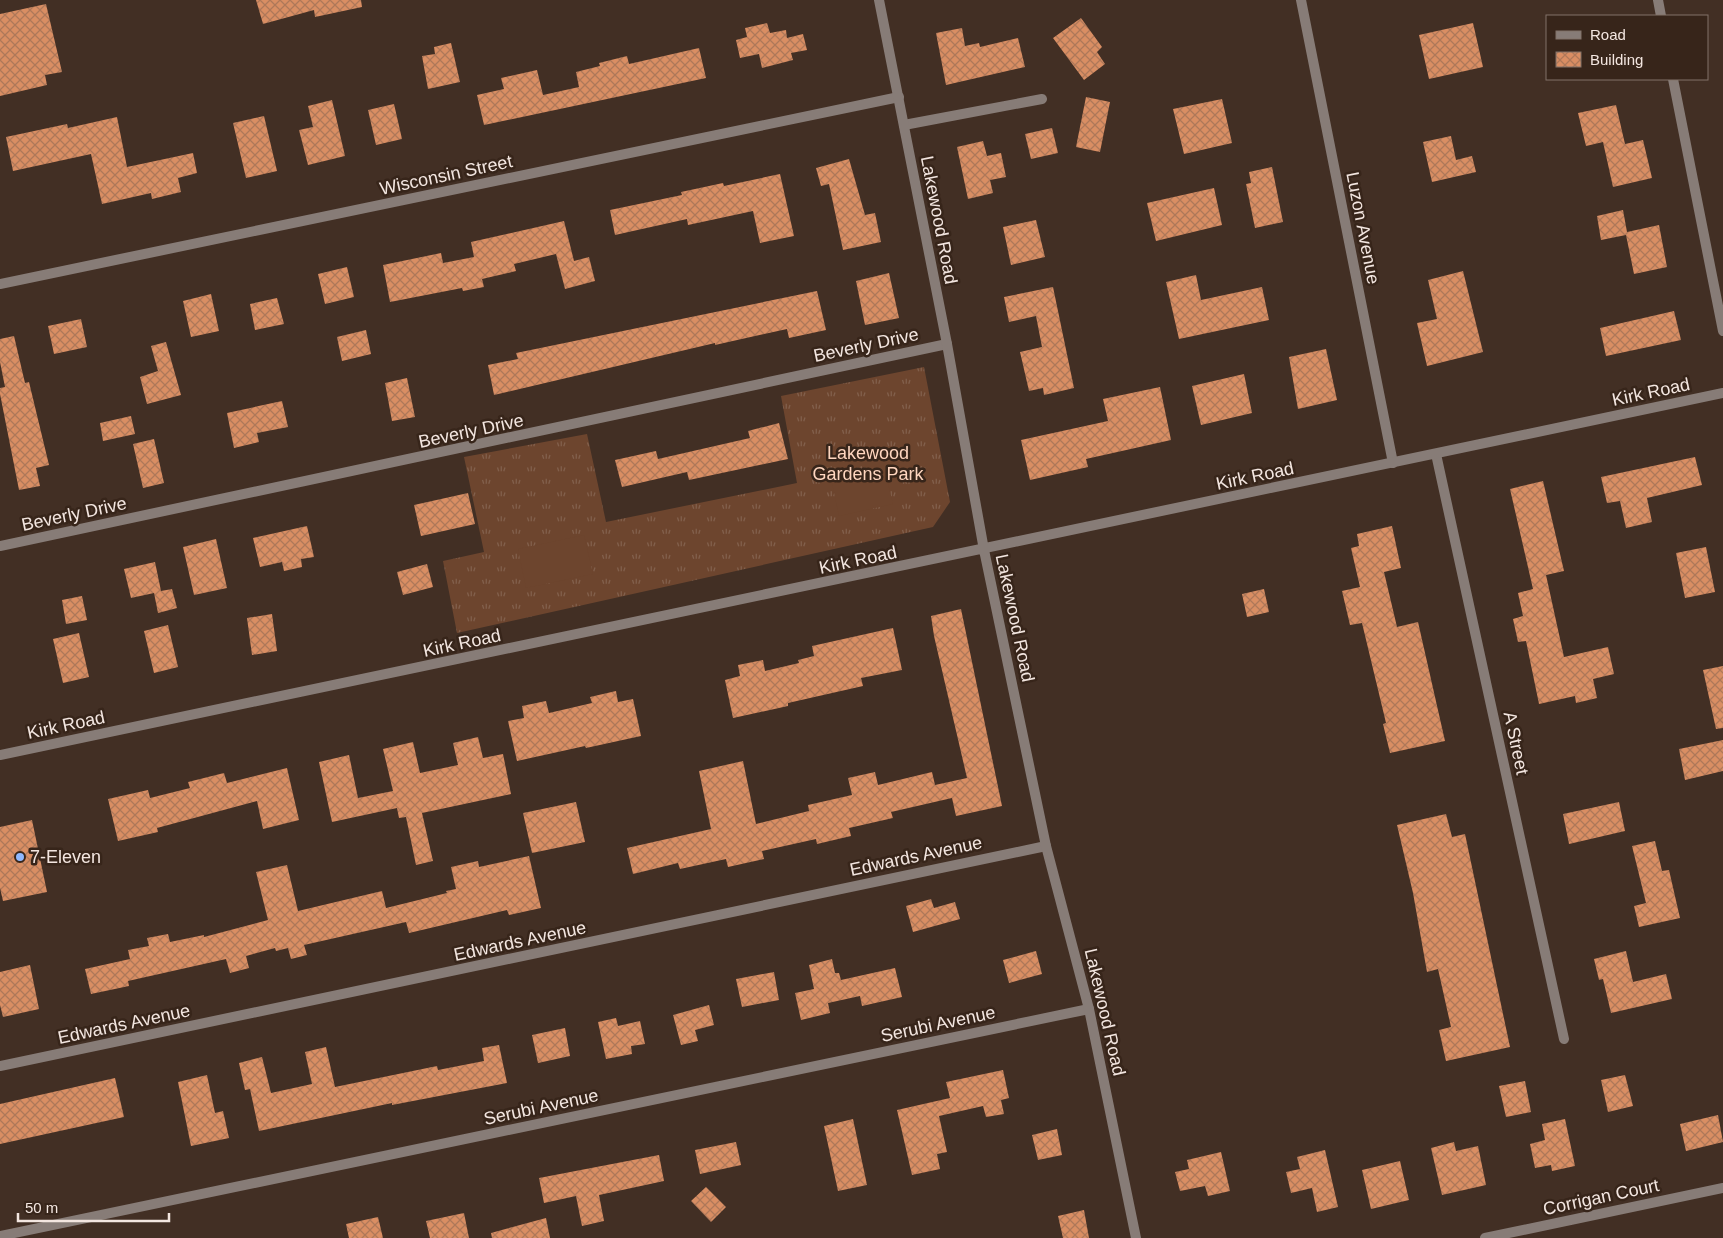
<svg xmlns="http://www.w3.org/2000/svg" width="1723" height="1238" font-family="Helvetica,sans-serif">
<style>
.grass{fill:url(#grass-tufts)}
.pitch{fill:#6d452e}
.building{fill:url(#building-cross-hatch)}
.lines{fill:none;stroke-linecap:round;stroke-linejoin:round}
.minor{stroke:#877c77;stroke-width:10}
.tertiary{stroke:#877c77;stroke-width:10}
.poi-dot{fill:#8fb8fd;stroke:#37251a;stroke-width:2}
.labels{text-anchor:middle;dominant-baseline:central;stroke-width:5;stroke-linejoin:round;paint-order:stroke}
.street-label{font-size:18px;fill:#f3e6e0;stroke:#37251a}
.park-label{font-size:18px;fill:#ffd6bf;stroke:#37251a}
.poi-label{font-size:18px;fill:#f3e6e0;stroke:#37251a;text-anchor:start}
</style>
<defs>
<pattern id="grass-tufts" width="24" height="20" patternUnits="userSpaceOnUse" patternTransform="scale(1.25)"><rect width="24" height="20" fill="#6d452e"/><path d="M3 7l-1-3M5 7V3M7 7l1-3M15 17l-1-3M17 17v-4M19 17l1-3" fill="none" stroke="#82604c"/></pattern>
<pattern id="building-cross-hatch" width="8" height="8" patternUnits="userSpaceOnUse" patternTransform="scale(1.25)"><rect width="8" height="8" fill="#d98e63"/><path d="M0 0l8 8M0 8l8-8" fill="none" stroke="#ae7859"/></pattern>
</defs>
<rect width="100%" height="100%" fill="#422f24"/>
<path class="grass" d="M924,367L950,502L933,527L457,633L443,561L484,552L464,457L587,434L606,522L797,483L781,396Z"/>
<path class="pitch" d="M885,471L893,504L839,516L832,483Z
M584,535L593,574L526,588L518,549Z"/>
<path class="building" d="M256,0H361L362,7L315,17L314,10L263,24Z
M46,4L62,72L45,75L47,85L0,96V14Z
M1081,18L1102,47L1097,52L1105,64L1084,80L1053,38Z
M767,23L770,33L786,30L787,38L803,34L807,50L791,53L793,60L762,68L759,54L740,58L736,40L747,37L745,28Z
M1473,23L1483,67L1429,79L1419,35Z
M962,28L965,46L979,43L980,47L1018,38L1025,67L946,85L936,33Z
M451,43L460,82L428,89L422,56L435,54L434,47Z
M699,48L706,78L484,125L477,95L504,89L501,78L537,70L543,95L579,87L576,72L600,66L599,63L627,56L629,64Z
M1086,97L1110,102L1100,152L1076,147Z
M1222,99L1232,143L1184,154L1173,109Z
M332,100L345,156L308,165L299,130L313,127L308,106Z
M394,104L402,139L376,145L368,110Z
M1616,105L1625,144L1643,140L1652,178L1613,187L1603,142L1586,146L1578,113Z
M264,116L277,171L246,178L233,123Z
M117,117L127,167L193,153L197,173L178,178L181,192L152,199L151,193L102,204L91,154L13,171L6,137L67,124L68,128Z
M1052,128L1058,153L1031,159L1025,134Z
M1451,136L1456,160L1472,156L1476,172L1432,182L1423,142Z
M983,141L987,156L1001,153L1006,177L990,180L993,193L968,199L957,147Z
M849,159L865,215L875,213L881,242L843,250L829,184L821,186L816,168Z
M1272,167L1283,222L1255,228L1246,184L1251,183L1249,172Z
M780,174L794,236L760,243L753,211L688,225L687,219L615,235L610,210L682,195L681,192L723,183L724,186Z
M1214,188L1222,225L1156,241L1147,203Z
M1623,210L1627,232L1659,225L1667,267L1634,274L1626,235L1601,240L1597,216Z
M1036,220L1045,257L1011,265L1003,227Z
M564,221L574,261L589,257L595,281L565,289L556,254L514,264L516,271L482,279L484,287L463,291L462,288L390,302L383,265L441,253L443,263L474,257L471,242Z
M347,267L354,297L325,304L318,274Z
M1463,271L1483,352L1427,366L1417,323L1437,319L1428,280Z
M889,273L899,318L865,325L856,281Z
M1196,275L1201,300L1262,287L1269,320L1179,339L1166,282Z
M1053,287L1074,388L1044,395L1043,388L1029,391L1020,352L1042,347L1036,316L1009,322L1004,297Z
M817,291L826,330L789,338L787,329L715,345V343L494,395L488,365L518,359L516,353Z
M211,294L219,331L191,337L183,301Z
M277,298L284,324L255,330L250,304Z
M1674,311L1681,340L1606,356L1600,328Z
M81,319L87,347L54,354L48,326Z
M366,330L371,354L342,361L337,337Z
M14,336L25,383L29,382L49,465L36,468L40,486L19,490L0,394V388L5,387L0,362V339Z
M166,342L181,395L147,404L140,377L158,371L151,346Z
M1326,349L1337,400L1298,409L1289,357Z
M1244,374L1252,413L1201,425L1192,386Z
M407,378L415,417L392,421L385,383Z
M1160,387L1171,440L1086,459L1088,467L1030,480L1021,440L1108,421L1103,399Z
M282,401L288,427L257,433L259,442L234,448L227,413Z
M131,416L135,434L103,441L100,423Z
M779,423L788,459L689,480L687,472L622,487L615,460L656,451L658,459L750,438L748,431Z
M154,439L164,483L143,488L133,444Z
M1695,457L1702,485L1647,498L1652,522L1626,528L1620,501L1607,503L1601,477Z
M1543,481L1564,571L1546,575L1564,657L1608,647L1614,674L1593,679L1597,698L1576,703L1575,696L1539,704L1526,641L1518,642L1513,619L1523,616L1518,593L1533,589L1510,489Z
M468,493L475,524L421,536L414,505Z
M307,526L314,557L301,559L302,567L284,571L282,562L260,567L253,538Z
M1392,526L1401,568L1384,572L1397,627L1418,622L1445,741L1390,753L1383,724L1386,723L1362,623L1350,625L1342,591L1360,587L1351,548L1359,546L1357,534Z
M216,539L227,588L194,595L183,547Z
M1706,547L1715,592L1685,598L1676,553Z
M155,562L161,591L172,589L177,608L158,613L154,593L131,598L124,569Z
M427,564L433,587L403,595L397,572Z
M1264,589L1269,612L1247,617L1242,594Z
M82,596L87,620L66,624L62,600Z
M961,609L1002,806L956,816L952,798L891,812L893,818L849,828L851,836L817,844L816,839L762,851L764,859L728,867L726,859L680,869L678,863L633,874L627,848L711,829L699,771L743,761L756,824L809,811L808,805L852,795L848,778L875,772L878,785L932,772L935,785L967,778L934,636L931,616Z
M272,614L277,651L252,655L247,618Z
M168,625L178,667L154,673L144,631Z
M893,628L902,670L861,678L863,686L788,703V706L733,718L725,680L740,676L738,665L763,660L765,671L799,663L798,660L814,656L812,646Z
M79,633L89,677L63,683L53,639Z
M1723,666V728L1716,729L1703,670Z
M616,691L618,702L633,699L641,736L586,748L585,746L517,761L508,721L524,718L522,706L546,701L549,713L592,703L590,697Z
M478,737L483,758L503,754L511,794L422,813L433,861L416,865L406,817L399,818L397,808L332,822L319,762L349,755L358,798L393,791L383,749L413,742L420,773L458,765L453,743Z
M1723,740V771L1685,780L1679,749Z
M287,768L299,820L263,829L257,801L157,828L158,832L118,841L108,799L148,790L150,798L190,788L188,782L224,773L227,783Z
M576,802L585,842L532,853L523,813Z
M1619,802L1625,831L1569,844L1563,814Z
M1446,814L1452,837L1465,834L1510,1047L1446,1061L1439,1030L1451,1027L1438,969L1427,972L1413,893L1397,825Z
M32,820L47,892L3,901L0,888V827Z
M1655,841L1662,871L1669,870L1680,918L1639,927L1634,906L1646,903L1632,846Z
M529,856L541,908L509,915L507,910L409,933L406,922L304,945L307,955L291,959L288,948L276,951L275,948L246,956L249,968L230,973L226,959L128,981L129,986L91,994L85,969L130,959L128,950L149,946L147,938L168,934L170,942L204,935V937L268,920L256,872L287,865L298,911L382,891L386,908L447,893L446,891L456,889L451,867L478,861L479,867Z
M931,899L934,908L955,902L960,919L913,932L906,906Z
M1036,951L1042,974L1009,983L1003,960Z
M1626,951L1633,982L1666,974L1672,999L1611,1013L1603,979L1599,980L1594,959Z
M832,959L835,973H839L841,980L895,968L902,997L862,1006L860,996L828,1003L830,1013L801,1020L795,993L814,989L809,965Z
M30,965L39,1009L3,1017L0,1005V972Z
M774,972L779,1000L742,1007L736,979Z
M709,1005L714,1025L695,1030L698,1041L681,1045L673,1015Z
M616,1018L618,1026L640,1021L645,1044L631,1046L632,1054L606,1059L598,1022Z
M565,1028L570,1056L538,1063L532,1035Z
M499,1045L507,1083L392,1105V1103L259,1131L250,1089L245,1090L239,1063L262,1057L271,1093L312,1084L305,1052L326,1047L335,1087L437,1066L438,1070L484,1061L482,1048Z
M1003,1070L1009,1098L1001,1100L1004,1114L986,1117L983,1106L939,1116L947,1152L937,1154L940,1169L912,1175L897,1110L950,1098L946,1082Z
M207,1075L215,1113L223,1111L229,1138L191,1146L178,1082Z
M1625,1075L1633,1106L1608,1112L1601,1080Z
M115,1078L124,1117L0,1144V1104Z
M1525,1081L1531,1112L1506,1117L1499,1086Z
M1718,1115L1723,1142L1686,1151L1680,1124Z
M853,1119L867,1185L838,1191L824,1126Z
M1565,1119L1575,1166L1552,1171L1551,1165L1535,1168L1530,1144L1545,1140L1542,1124Z
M1057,1129L1062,1155L1038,1160L1032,1135Z
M736,1142L741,1165L700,1174L695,1150Z
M1454,1142L1456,1151L1478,1146L1486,1185L1442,1195L1431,1148Z
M1325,1150L1338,1207L1317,1212L1312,1188L1291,1193L1286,1172L1300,1169L1297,1157Z
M1221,1152L1230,1191L1208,1196L1205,1186L1180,1191L1175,1172L1189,1169L1187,1160Z
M659,1155L664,1181L599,1195L604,1221L582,1226L576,1196L544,1203L539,1178Z
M1400,1161L1409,1200L1371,1209L1362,1170Z
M706,1187L726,1207L711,1222L691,1201Z
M1084,1210L1089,1238H1063L1058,1216Z
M464,1213L469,1238H430L426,1221Z
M378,1217L383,1238H349L346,1224Z
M546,1218L550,1238H492L491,1233Z"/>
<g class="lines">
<path class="minor" d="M1301,0L1393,463
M1658,0L1661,16
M1673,79L1723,331
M904,125L1042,99
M0,284L899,97
M1436,454L1564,1039
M0,546L947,344
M0,1066L1046,846
M0,1236L1089,1009
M1485,1238L1723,1188"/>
<path class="tertiary" d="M879,0L947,344L984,550L1046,846L1089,1009L1136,1238
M0,755L1723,393"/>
</g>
<circle class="poi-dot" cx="20" cy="857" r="5"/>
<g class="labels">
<g class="street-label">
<text transform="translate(446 175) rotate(-12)">Wisconsin Street</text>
<text transform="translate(939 220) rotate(79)">Lakewood Road</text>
<text transform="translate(1363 228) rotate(79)">Luzon Avenue</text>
<text transform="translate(866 345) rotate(-12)">Beverly Drive</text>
<text transform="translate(1651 392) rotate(-12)">Kirk Road</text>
<text transform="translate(471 431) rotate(-12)">Beverly Drive</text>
<text transform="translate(1255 476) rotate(-12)">Kirk Road</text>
<text transform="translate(74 514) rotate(-12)">Beverly Drive</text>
<text transform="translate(858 560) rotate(-12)">Kirk Road</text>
<text transform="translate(1015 618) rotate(78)">Lakewood Road</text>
<text transform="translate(462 643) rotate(-12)">Kirk Road</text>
<text transform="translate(66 725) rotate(-12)">Kirk Road</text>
<text transform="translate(1516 743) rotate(78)">A Street</text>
<text transform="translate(916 856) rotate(-12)">Edwards Avenue</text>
<text transform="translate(520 941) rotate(-12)">Edwards Avenue</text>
<text transform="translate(1105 1012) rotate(77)">Lakewood Road</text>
<text transform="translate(124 1024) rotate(-12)">Edwards Avenue</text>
<text transform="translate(938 1024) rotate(-12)">Serubi Avenue</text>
<text transform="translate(541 1107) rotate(-12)">Serubi Avenue</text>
<text transform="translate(1601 1197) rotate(-12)">Corrigan Court</text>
</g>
<g class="park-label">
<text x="868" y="453">Lakewood<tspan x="868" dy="21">Gardens Park</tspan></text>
</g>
<g class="poi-label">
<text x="30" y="857">7-Eleven</text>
</g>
</g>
<rect x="1546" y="15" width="162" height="65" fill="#37251a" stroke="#827269"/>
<rect x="1556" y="31" width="25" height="8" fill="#877c77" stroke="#827269"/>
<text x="1590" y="40" font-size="15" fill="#f3e6e0">Road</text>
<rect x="1556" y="52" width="25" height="15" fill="url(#building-cross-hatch)" stroke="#827269"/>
<text x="1590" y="65" font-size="15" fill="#f3e6e0">Building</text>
<path d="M18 1213v8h151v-8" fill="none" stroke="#f3e6e0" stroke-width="2.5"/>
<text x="25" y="1213" font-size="15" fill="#f3e6e0" stroke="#37251a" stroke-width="4" paint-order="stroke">50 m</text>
</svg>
